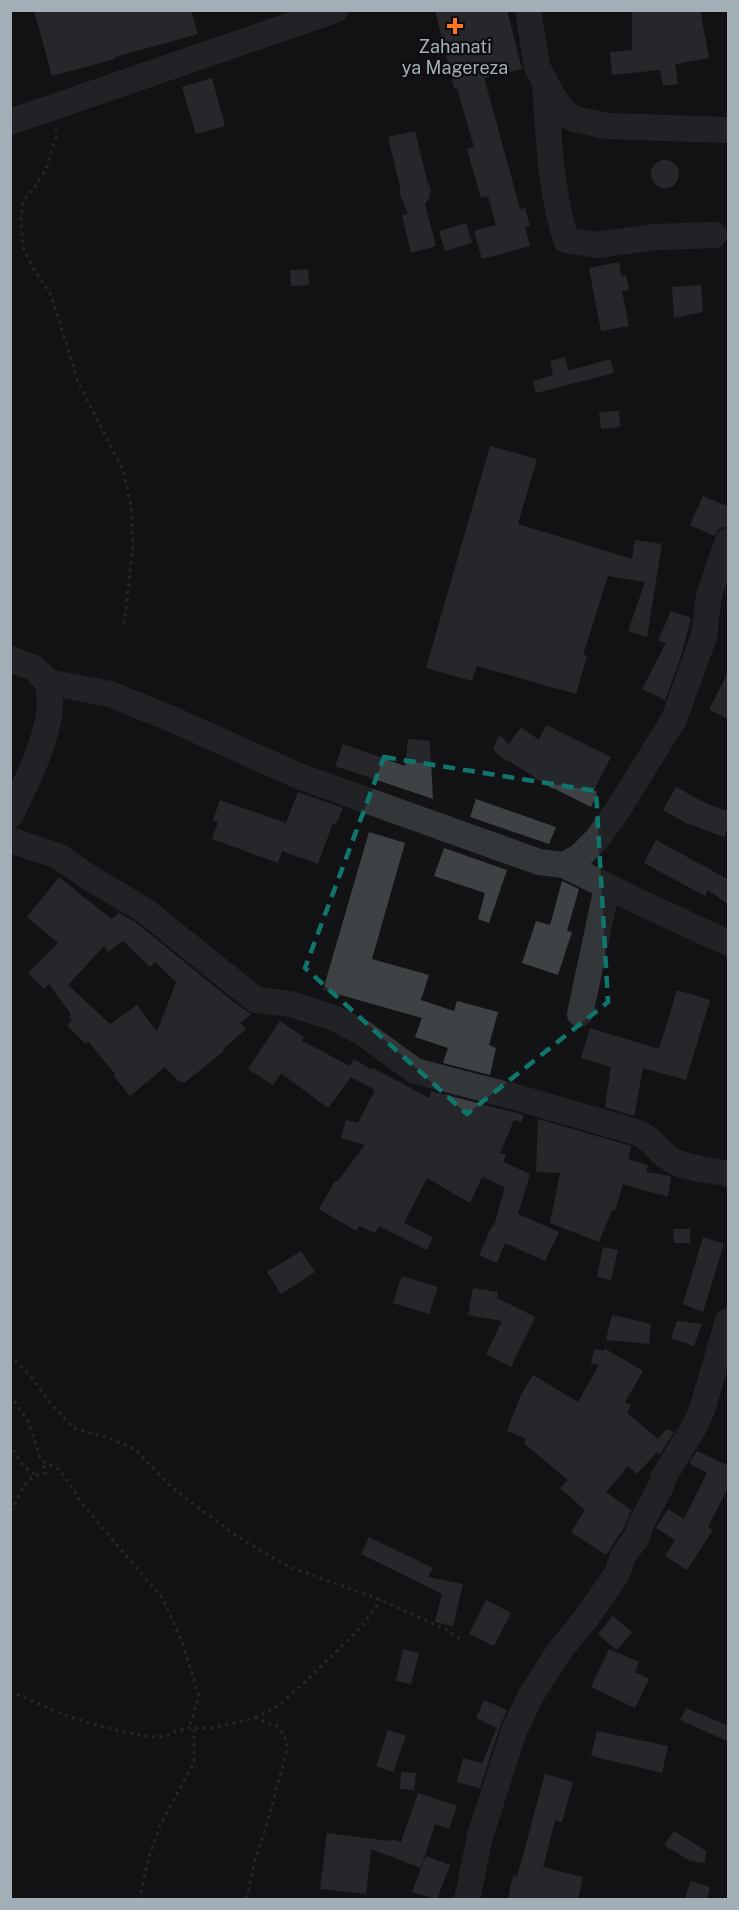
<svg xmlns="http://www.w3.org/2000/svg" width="739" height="1910" font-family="'Public Sans',sans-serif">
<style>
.building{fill:#3f4245;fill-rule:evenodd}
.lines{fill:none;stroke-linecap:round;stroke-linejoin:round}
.path{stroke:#393e41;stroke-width:3;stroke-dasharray:3 4.5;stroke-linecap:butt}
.minor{stroke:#33373a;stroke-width:26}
.marked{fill:none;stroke:#0f766e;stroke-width:4.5;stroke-dasharray:12 8;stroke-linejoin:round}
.poi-dot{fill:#ff7321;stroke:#0e0e10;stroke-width:2}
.labels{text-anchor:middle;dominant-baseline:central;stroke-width:4.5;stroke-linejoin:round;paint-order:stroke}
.poi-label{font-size:18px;fill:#a3afb7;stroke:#0e0e10}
</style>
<rect width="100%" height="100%" fill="#131315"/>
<path class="building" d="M34,10H191L198,34L115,57V59L52,76Z
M435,10H507L522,69L485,78V81L520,209L525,208L530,226L525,227L530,246L482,259L474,231L496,225L488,196L481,198L467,149L474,147L457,88H454Z
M632,10H700L709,58L675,64L678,84L663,86L660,70L612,75L610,52L632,50Z
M212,78L225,126L196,134L182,87Z
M415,131L427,180L431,189L429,199L425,204L436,246L411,253L402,215L408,214L400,195V187L388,137Z
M651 174a14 14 0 1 1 28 0a14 14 0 1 1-28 0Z
M466,223L472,243L445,251L439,231Z
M619,262L621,276L626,275L629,290L622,291L629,326L601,331L589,268Z
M308,269L309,285L291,286L290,270Z
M701,285L703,312L674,318L672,287Z
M565,357L568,371L610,359L614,373L536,393L533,381L553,375L550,361Z
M619,411L620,427L601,429L599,412Z
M490,446L537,459L518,524L632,559L635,540L662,544L647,637L628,631L645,582L608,576L583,655L587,656L576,694L477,666L472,681L426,668Z
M703,496L729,507V526L719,529L714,536L690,525Z
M671,611L691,618L680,659L665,700L642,689L666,643L658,641Z
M729,670V719L709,710Z
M546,725L611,757L594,790L598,792L591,807L553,788V789L509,761L508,762L493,750L499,735L509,744L521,727L539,740Z
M408,739L430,741L433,799L335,766L343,744L405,766Z
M676,787L707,804L729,812V825L724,837L686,823L663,810Z
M298,792L343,808L336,824L333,823L318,864L282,851L278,863L212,839L218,822L213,820L220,800L286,823Z
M476,799L556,827L549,844L470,817Z
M369,832L405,843L372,959L429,975L421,1000L454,1011L457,1001L498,1012L489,1045L496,1048L490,1075L443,1063L448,1048L415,1037L422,1018L323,990Z
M656,840L729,880V905L708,890L705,896L644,863Z
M444,848L507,870L489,923L478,919L485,893L434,876Z
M59,877L111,919L119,913L135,922L235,1003L251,1014L240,1023L246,1029L223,1049L224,1051L184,1083L181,1081L179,1082L165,1067L130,1096L113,1075L115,1074L88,1041L86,1044L67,1026L72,1019L69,1017L71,1014L49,984L44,989L28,973L58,943L27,917ZM123,941L150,967L155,962L176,982L157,1032L137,1005L110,1024L68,985L104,946L108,952Z
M562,881L579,889L567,931L572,932L558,975L522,963L536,921L550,925Z
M677,990L710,1000L686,1080L643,1068L634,1116L605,1107L611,1067L581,1058L590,1028L659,1049Z
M280,1021L304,1037L302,1041L350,1066L354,1059L372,1070L373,1068L429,1098L431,1091L524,1115L521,1122L514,1120L500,1153L506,1155L503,1162L530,1174L518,1214L559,1232L545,1261L505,1243L497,1263L479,1255L492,1226H494L505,1187L482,1177L470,1203L427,1178L404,1223L433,1237L427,1250L379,1226L375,1233L359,1226L356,1231L319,1209L335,1181L337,1182L365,1145L341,1138L346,1120L358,1123L375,1090L351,1077L328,1108L281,1073L273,1085L248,1069Z
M538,1119L631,1146L628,1159L648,1165L646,1172L671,1176L668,1196L653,1193L623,1184L615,1210H612L599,1242L550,1223L560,1173L536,1172Z
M673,1229H690V1243H674Z
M703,1237L724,1244L703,1312L683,1304Z
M603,1247L618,1250L611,1280L597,1277Z
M301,1251L315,1272L281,1294L267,1272Z
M402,1276L438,1287L429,1314L393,1303Z
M473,1288L498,1292L497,1298L535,1317L511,1367L486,1354L502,1321L468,1315Z
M612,1315L651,1324L649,1344L606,1340Z
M677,1321L702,1324L694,1346L671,1338Z
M604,1348L643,1371L625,1402L631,1405L627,1413L658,1439L666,1429L674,1432L660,1454L657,1452L637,1474L628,1466L606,1492L631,1510L625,1526L606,1555L571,1532L585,1510L560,1488L568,1480L524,1443L527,1439L507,1431L521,1395L533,1375L578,1402L599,1365L591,1364L594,1349L604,1351Z
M697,1451L729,1466V1486L708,1527L713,1530L687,1570L665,1556L675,1540L656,1528L668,1509L684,1519L707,1473L689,1463Z
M369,1537L433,1568L428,1577L463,1584L453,1626L435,1622L442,1594L361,1554Z
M486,1600L511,1613L494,1646L469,1634Z
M613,1616L632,1632L617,1650L598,1634Z
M403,1649L419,1653L411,1684L396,1681Z
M609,1649L639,1662L635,1672L649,1679L635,1708L591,1687Z
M484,1700L507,1710L500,1726L480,1788L457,1782L463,1758L482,1763L497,1728L476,1718Z
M686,1708L729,1726V1742L680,1720Z
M388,1730L406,1736L393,1772L376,1766Z
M597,1731L668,1746L662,1773L591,1756Z
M401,1772L416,1773L414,1790L400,1789Z
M545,1774L573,1782L562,1822L555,1820L543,1867L583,1877L578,1899H508L513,1876L517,1877Z
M418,1793L457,1806L449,1829L435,1824L421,1868L371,1849L366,1894L320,1889L327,1833L390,1841L391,1839L401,1842Z
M674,1831L706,1851L705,1863L690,1861L664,1845Z
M426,1856L450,1865L437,1899L412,1892Z
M691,1881L710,1887L707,1899H685Z"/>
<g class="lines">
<path class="path" d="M56,129V137L46,169L34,188L23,201L21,218L23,247L33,268L51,295L78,382L123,470L131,506L133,545L124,626
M10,1355L31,1377L52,1405L73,1428L109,1438L135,1449L170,1486L235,1535L285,1565L381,1600L449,1631L464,1642
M10,1395L28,1421L41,1460L60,1470L84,1506L163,1599L182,1642L199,1696L189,1728
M10,1443C17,1458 22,1468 37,1475
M10,1511C24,1492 20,1478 46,1473L42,1462
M10,1691L62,1714L96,1725L142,1736L163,1737L176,1731L189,1728H213L255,1718L279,1727L287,1741V1750L266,1827L256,1856L246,1900
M255,1718L278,1706L304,1683L361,1627L381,1600
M139,1900L149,1857L160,1826L194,1762V1729"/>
<path class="minor" d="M528,10L537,67L555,100L565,113L574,119L607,126L728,130
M545,83C549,135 550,190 566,240L596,245L655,237L714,235
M10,122L335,10
M10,659L34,668L48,682C49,690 50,698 50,706C48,739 25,786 10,816
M48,682L110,694L174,720L296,775L539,862L564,865L579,857L597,839L617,811L674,719L704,636L709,595L728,541
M10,840L58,856L90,878L144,910L256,1000L291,1004L334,1018L363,1033L415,1071L519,1098L636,1132C654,1139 657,1152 673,1161C689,1169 711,1170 728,1174
M564,865L635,900L728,943
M580,1014L607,887
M467,1900L480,1836L514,1731L530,1697L560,1650L584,1621L617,1574L623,1556L637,1537L641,1524L662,1484L663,1478L694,1427L702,1410L728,1321"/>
</g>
<path d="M0 0H739V1910H0ZM384,757L596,791L608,1002L467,1114L305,968Z" fill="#131315" fill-opacity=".55" fill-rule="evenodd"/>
<path class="marked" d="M384,757L596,791L608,1002L467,1114L305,968Z"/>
<path class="poi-dot" d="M452 17h6v6h6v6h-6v6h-6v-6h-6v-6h6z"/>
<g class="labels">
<g class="poi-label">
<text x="455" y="46">Zahanati<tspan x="455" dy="21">ya Magereza</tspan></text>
</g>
</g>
<rect width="739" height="1910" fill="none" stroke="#a3afb7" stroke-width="24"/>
</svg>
